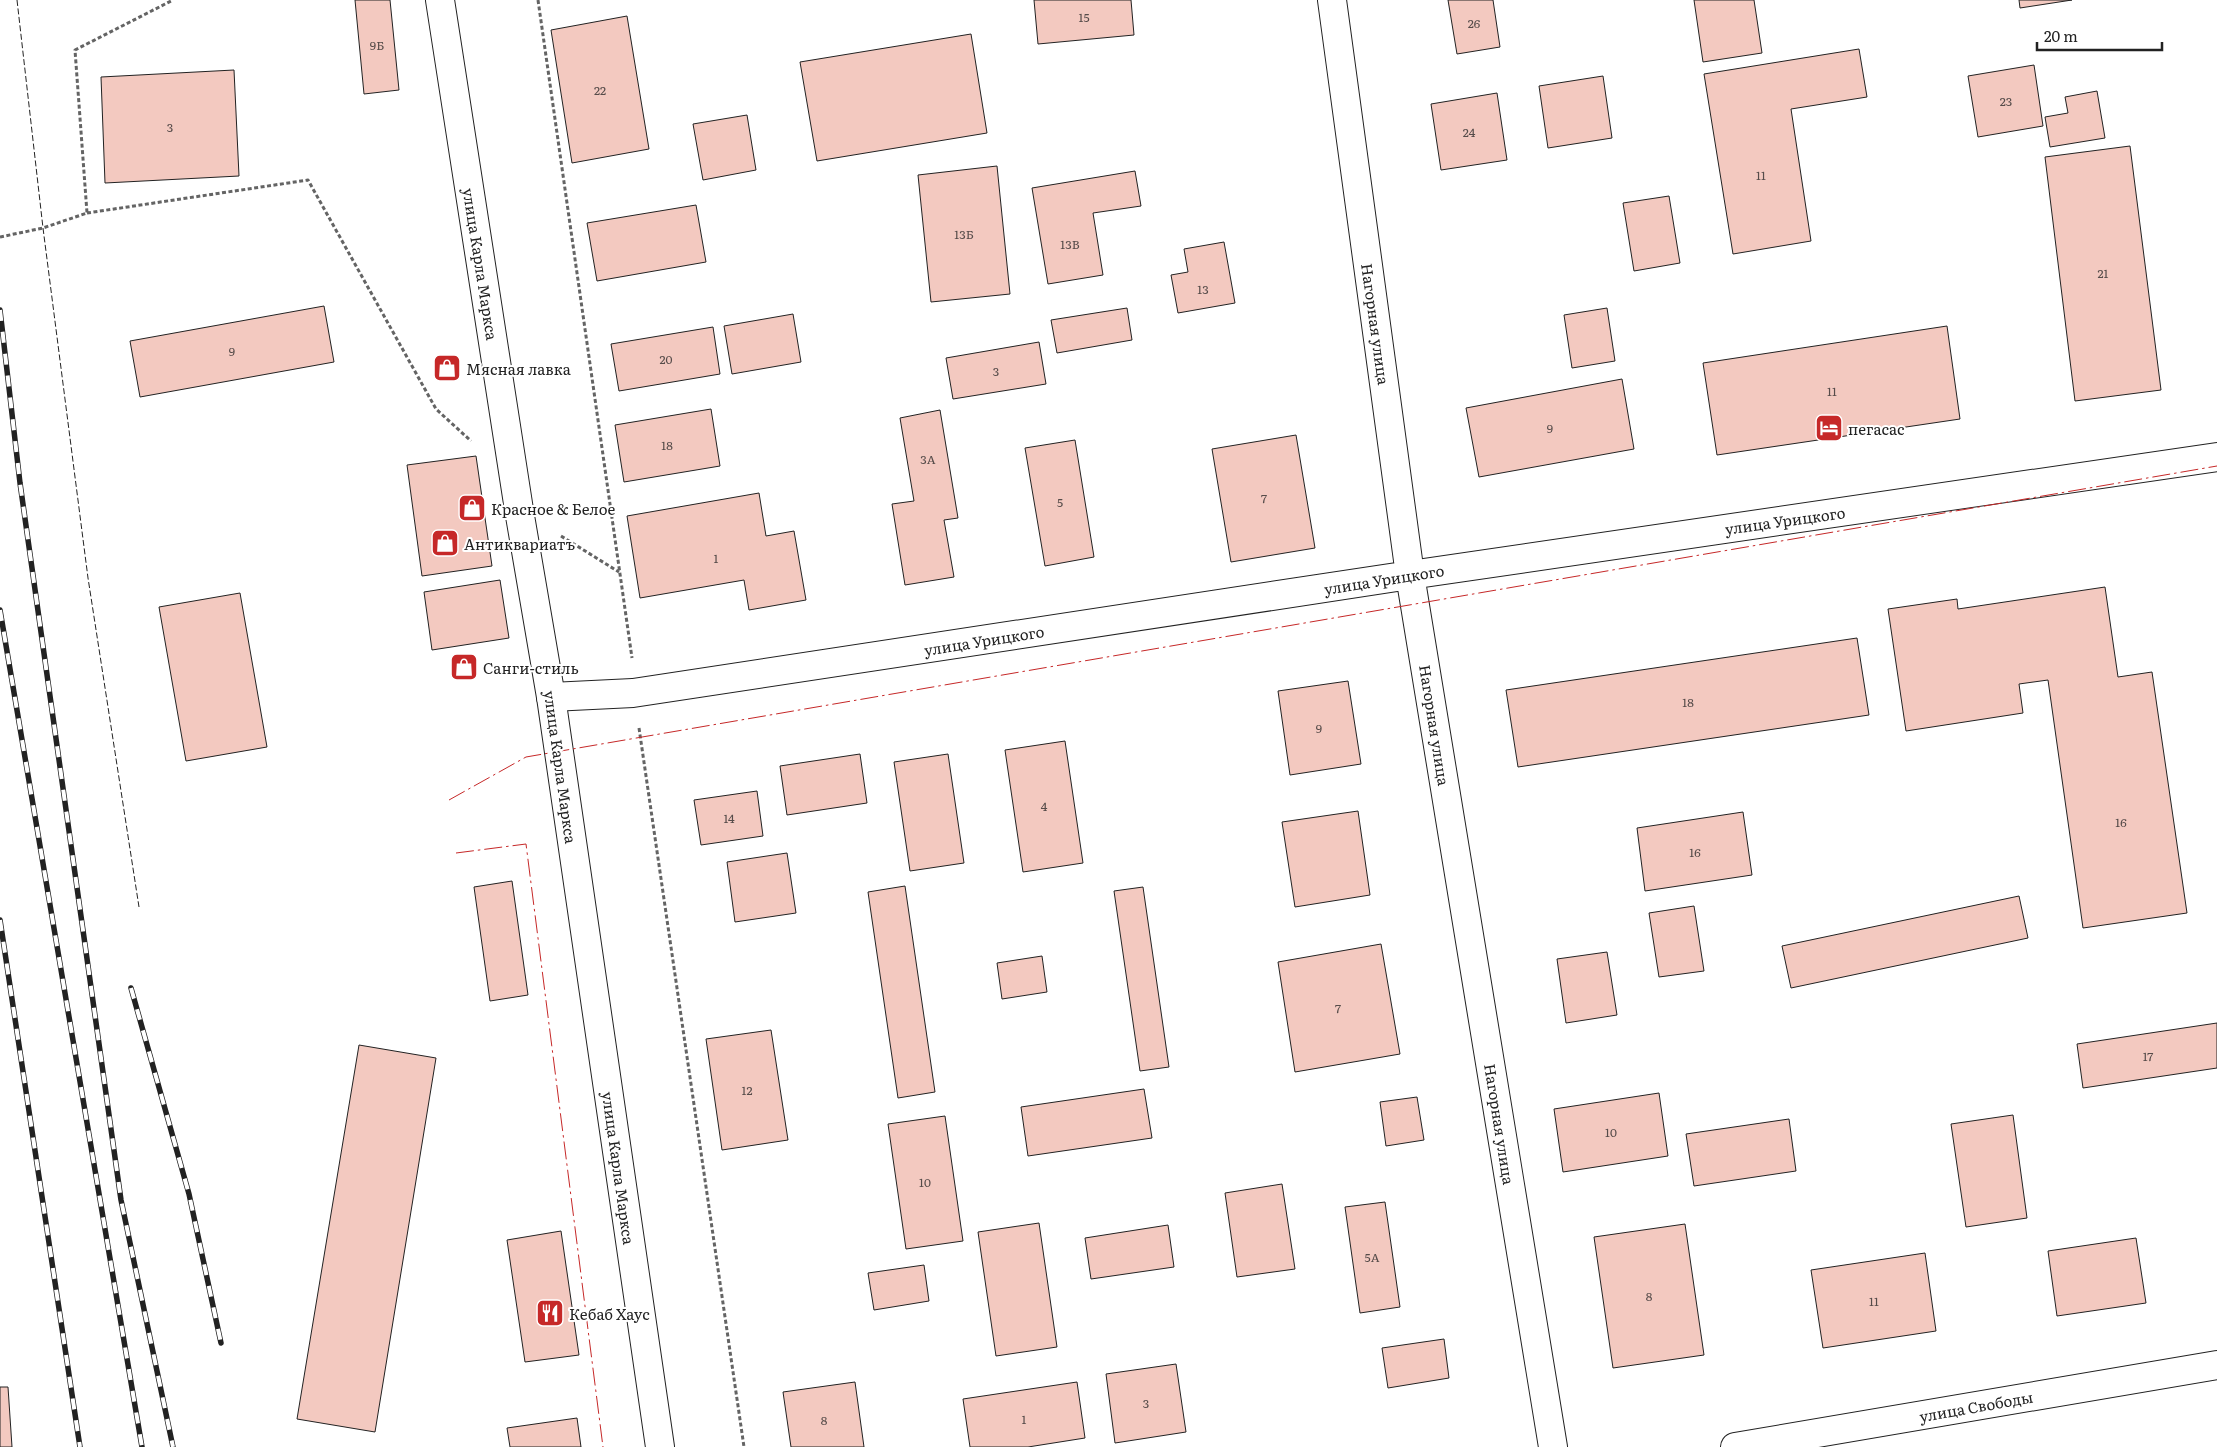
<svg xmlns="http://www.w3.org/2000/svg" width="2217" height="1447" font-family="Literata,serif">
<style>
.building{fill:#f3c9c0;stroke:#222}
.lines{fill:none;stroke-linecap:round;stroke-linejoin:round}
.street-casing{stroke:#222;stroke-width:30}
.secondary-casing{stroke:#222;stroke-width:30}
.path{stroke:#646464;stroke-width:3;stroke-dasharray:4 2.5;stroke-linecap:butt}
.street{stroke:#fff;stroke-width:28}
.secondary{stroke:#fff;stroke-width:28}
.rail-casing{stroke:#222;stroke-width:5.5}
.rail{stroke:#fff;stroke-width:4;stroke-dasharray:11;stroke-linecap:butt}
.fence{stroke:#222;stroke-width:1;stroke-dasharray:6 2.5;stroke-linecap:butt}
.power{stroke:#c62828;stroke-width:1;stroke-dasharray:18 4 2.5 4;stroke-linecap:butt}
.labels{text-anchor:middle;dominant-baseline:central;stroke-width:4;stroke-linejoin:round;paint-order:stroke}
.number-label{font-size:12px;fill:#564c4a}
.street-label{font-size:15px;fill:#222;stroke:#fff}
.poi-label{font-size:15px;fill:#222;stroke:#fff;text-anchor:start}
</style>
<rect width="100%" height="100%" fill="#fff"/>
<path class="building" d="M355,0H390L399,90L364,94Z
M1034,0H1131L1134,35L1038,44Z
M1448,0H1493L1500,47L1457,54Z
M1694,0H1754L1762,53L1703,62Z
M2019,0H2072L2020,8Z
M627,16L649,149L572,163L551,30Z
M971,34L987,133L817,161L800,62Z
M1859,49L1867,97L1791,109L1811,241L1733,254L1704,74Z
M2034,65L2043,126L1978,137L1968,76Z
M234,70L239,176L105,183L101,77Z
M1603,76L1612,138L1548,148L1539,86Z
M2097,91L2105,138L2050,147L2045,117L2068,113L2065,97Z
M1497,93L1507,160L1441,170L1431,104Z
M747,115L756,170L703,180L693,124Z
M2130,146L2161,390L2075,401L2045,157Z
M997,166L1010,294L931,302L918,175Z
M1135,171L1141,206L1093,213L1103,275L1048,284L1032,188Z
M1669,196L1680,263L1634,271L1623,203Z
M696,205L706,262L597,281L587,223Z
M1224,242L1235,303L1178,313L1171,275L1188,272L1184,249Z
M324,306L334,362L140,397L130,341Z
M1127,308L1132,340L1057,353L1051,320Z
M1607,308L1615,361L1572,368L1564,315Z
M793,314L801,362L732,374L724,326Z
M1947,326L1960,419L1717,455L1703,363Z
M713,327L720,374L619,391L611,344Z
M1039,342L1046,384L953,399L946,358Z
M1622,379L1634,449L1479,477L1466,408Z
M711,409L720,466L624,482L615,425Z
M940,410L958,518L944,520L954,577L905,585L892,504L914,501L900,418Z
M1296,435L1315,548L1231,562L1212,449Z
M1075,440L1094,557L1045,566L1025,448Z
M476,456L492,566L422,576L407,465Z
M759,493L766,536L794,531L806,600L749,610L744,580L640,598L627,516Z
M500,580L509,638L432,650L424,592Z
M2105,587L2118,677L2152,672L2187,913L2083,928L2048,680L2019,684L2023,713L1906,731L1888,609L1957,599L1958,609Z
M240,593L267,747L186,761L159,607Z
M1857,638L1869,715L1518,767L1506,690Z
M1348,681L1361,764L1290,775L1278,691Z
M1065,741L1083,863L1023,872L1005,750Z
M860,754L867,803L787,815L780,766Z
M948,754L964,863L910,871L894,762Z
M757,791L763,836L701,845L694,800Z
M1358,811L1370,895L1295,907L1282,822Z
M1743,812L1752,875L1645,891L1637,828Z
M787,853L796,913L735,922L727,862Z
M512,881L528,995L490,1001L474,887Z
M905,886L935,1092L898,1098L868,892Z
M1143,887L1169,1067L1140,1071L1114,891Z
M2019,896L2028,938L1791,988L1782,946Z
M1694,906L1704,971L1659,977L1649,913Z
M1381,944L1400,1054L1295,1072L1278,962Z
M1607,952L1617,1015L1566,1023L1557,959Z
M1042,956L1047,992L1002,999L997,963Z
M2217,1023V1068L2083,1088L2077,1044Z
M771,1030L788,1140L722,1150L706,1039Z
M359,1045L436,1058L375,1432L297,1419Z
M1144,1089L1152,1138L1028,1156L1021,1107Z
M1659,1093L1668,1156L1563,1172L1554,1109Z
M1417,1097L1424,1140L1386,1146L1380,1102Z
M2013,1115L2027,1218L1966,1227L1951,1124Z
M945,1116L963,1241L906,1249L888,1124Z
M1789,1119L1796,1171L1694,1186L1686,1134Z
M1282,1184L1295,1269L1237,1277L1225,1193Z
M1385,1202L1400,1307L1360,1313L1345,1207Z
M1039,1223L1057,1347L996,1356L978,1232Z
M1685,1224L1704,1355L1613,1368L1594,1237Z
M1168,1225L1174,1267L1091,1279L1085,1238Z
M561,1231L579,1355L525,1362L507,1240Z
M2136,1238L2146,1303L2057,1316L2048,1251Z
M1925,1253L1936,1331L1823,1348L1811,1270Z
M924,1265L929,1301L874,1310L868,1273Z
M1444,1339L1449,1378L1388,1388L1382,1348Z
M1176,1364L1186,1432L1115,1443L1106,1374Z
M855,1382L864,1447H791L783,1392Z
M1077,1382L1085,1438L1028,1447H970L963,1399Z
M0,1387H8L12,1447H0Z
M577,1418L581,1447H510L507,1428Z"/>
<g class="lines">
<g class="street-casing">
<path id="street" d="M1332,0L1410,575L1553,1447
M551,697L633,693L1410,575L2217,457
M1735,1447L2217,1365"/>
</g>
<g class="secondary-casing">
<path id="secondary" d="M440,0L519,510L551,697L660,1447"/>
</g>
<path class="path" d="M538,0L632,658
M87,213L308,180L436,409L471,441
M0,237L43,228L87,213L75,50L173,0
M561,536L619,572
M639,728L744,1447"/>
<use href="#street" class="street"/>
<use href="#secondary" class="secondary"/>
<g class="rail-casing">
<path id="rail" d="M0,310L20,483L121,1200L173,1447
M0,610L142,1447
M0,920L80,1447
M131,988L189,1194L221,1343"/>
</g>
<use href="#rail" class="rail"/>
<path class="fence" d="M17,0L43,228L88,578L139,907"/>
<path class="power" d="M449,800L526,757L2217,466
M456,853L526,844L603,1447"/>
</g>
<defs>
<g id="shop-square" transform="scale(1.4375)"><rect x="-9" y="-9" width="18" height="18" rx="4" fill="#c62828" stroke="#fff"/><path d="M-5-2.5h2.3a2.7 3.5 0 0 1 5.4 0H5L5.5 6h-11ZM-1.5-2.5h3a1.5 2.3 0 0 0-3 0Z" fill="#fff"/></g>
<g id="hotel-square" transform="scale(1.4375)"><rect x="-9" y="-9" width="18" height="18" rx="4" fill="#c62828" stroke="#fff"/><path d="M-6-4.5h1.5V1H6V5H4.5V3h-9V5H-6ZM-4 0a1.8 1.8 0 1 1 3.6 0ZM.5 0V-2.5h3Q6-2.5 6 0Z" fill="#fff"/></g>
<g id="restaurant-square" transform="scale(1.4375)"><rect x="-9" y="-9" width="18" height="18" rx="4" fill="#c62828" stroke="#fff"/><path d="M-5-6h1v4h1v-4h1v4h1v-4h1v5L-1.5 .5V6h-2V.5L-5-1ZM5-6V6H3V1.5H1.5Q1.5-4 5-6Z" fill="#fff"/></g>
</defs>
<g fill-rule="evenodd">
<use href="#shop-square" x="447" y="368"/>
<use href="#hotel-square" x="1829" y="428"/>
<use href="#shop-square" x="472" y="508"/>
<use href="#shop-square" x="445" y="543"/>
<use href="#shop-square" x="464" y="667"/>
<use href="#restaurant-square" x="550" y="1313"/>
</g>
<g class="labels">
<g class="number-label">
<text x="1084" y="17">15</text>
<text x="1474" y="23">26</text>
<text x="377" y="45">9Б</text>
<text x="600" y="90">22</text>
<text x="2006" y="101">23</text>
<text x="170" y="127">3</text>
<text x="1469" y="132">24</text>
<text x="1761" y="175">11</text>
<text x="964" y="234">13Б</text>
<text x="1070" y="244">13В</text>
<text x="2103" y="273">21</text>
<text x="1203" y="289">13</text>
<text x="232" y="351">9</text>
<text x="666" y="359">20</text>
<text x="996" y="371">3</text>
<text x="1832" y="391">11</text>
<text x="1550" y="428">9</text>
<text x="667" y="445">18</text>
<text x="928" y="459">3А</text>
<text x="1264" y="498">7</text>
<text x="1060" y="502">5</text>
<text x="716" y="558">1</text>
<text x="1688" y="702">18</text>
<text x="1319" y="728">9</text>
<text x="1044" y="806">4</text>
<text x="729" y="818">14</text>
<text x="2121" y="822">16</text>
<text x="1695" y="852">16</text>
<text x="1338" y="1008">7</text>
<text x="2148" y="1056">17</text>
<text x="747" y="1090">12</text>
<text x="1611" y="1132">10</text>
<text x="925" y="1182">10</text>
<text x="1372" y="1257">5А</text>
<text x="1649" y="1296">8</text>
<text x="1874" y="1301">11</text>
<text x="1146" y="1403">3</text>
<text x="1024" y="1419">1</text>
<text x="824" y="1420">8</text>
</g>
<g class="street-label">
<text transform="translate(481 264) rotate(81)">улица Карла Маркса</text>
<text transform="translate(1376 324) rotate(82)">Нагорная улица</text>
<text transform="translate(1785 520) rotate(-8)">улица Урицкого</text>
<text transform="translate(1384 579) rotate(-9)">улица Урицкого</text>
<text transform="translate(984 640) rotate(-9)">улица Урицкого</text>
<text transform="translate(1435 725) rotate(81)">Нагорная улица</text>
<text transform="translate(561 767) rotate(82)">улица Карла Маркса</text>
<text transform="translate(1500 1124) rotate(81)">Нагорная улица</text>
<text transform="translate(619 1168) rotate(82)">улица Карла Маркса</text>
<text transform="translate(1976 1406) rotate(-10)">улица Свободы</text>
</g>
<g class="poi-label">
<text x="466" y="368">Мясная лавка</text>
<text x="1848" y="428">пегасас</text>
<text x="491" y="508">Красное &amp; Белое</text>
<text x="464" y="543">Антиквариатъ</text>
<text x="483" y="667">Санги-стиль</text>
<text x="569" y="1313">Кебаб Хаус</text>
</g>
</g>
<path d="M2037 42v8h125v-8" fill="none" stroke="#222222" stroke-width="2.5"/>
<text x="2044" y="42" font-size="15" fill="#222222" stroke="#ffffff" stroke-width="4" paint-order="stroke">20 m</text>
</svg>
